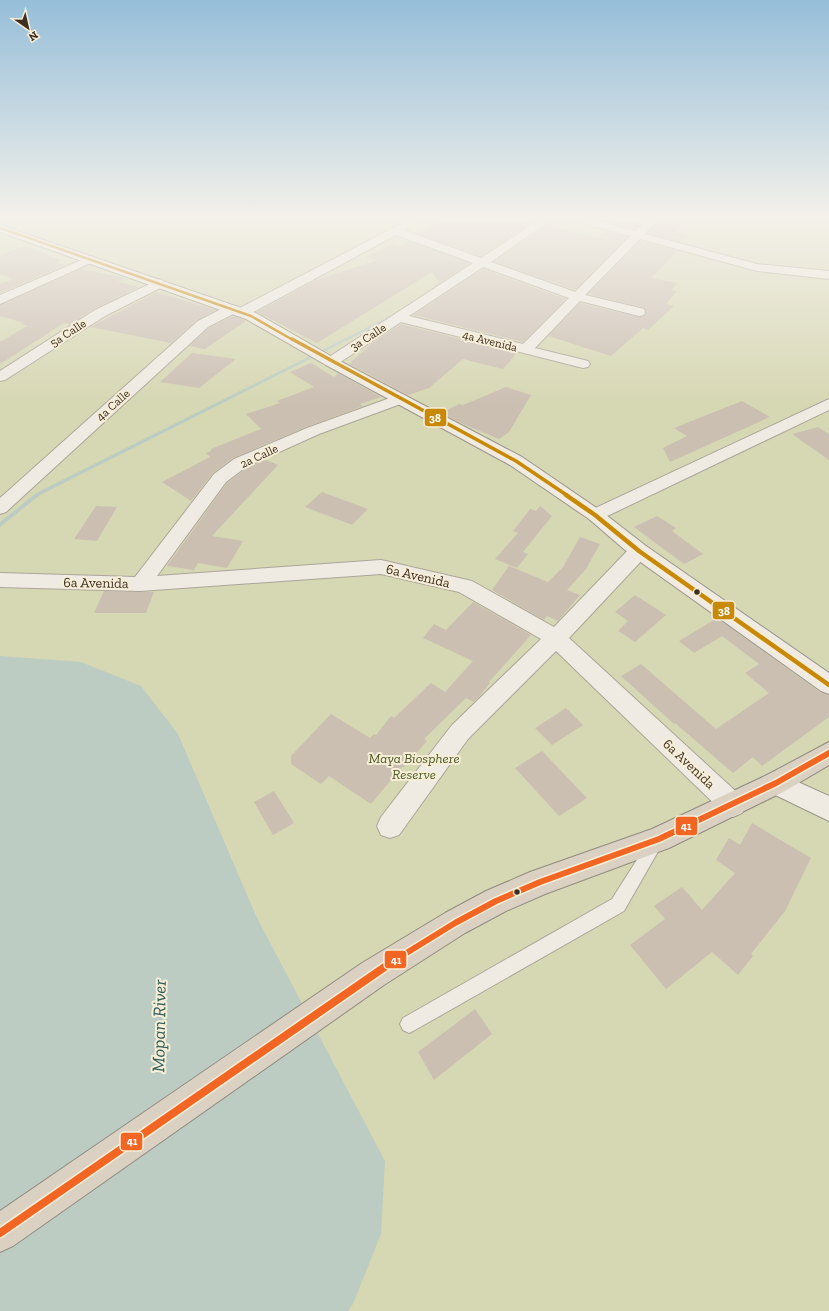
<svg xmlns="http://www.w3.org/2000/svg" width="829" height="1311" font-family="'Zilla Slab',serif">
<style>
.green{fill:#d6d7b3}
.water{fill:#bcccc2}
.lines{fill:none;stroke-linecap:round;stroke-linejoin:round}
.stream{fill:#bcccc2;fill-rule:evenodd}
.building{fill:#cbbfb2}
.lane-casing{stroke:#ada599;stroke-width:2}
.street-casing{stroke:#ada599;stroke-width:2}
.secondary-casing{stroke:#9c958a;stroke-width:2}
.highway-casing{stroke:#928b80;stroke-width:2}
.lane{fill:#efebe3;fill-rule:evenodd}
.street{fill:#efebe3;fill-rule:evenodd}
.secondary{fill:#efebe3;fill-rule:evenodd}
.highway{fill:#dad1c2;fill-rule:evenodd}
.bus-1-far2-casing{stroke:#f7eed8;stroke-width:4}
.bus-1-far1-casing{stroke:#f7eed8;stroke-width:5.5}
.bus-1-casing{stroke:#f7eed8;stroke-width:8}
.bus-2-far1-casing{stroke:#f7eed8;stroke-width:9}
.bus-2-casing{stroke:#f7eed8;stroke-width:11}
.bus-1-far2{stroke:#c88808;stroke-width:2.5}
.bus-1-far1{stroke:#c88808;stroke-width:3.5}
.bus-1{stroke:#c88808;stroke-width:4.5}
.bus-2-far1{stroke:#f26522;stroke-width:6}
.bus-2{stroke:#f26522;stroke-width:8}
.bus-dot{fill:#3d2e20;stroke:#f7eed8;stroke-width:1.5}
.labels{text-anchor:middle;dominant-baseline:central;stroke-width:4;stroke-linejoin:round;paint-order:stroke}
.far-street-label{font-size:12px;fill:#3d2e20;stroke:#f7eed8}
.street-label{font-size:14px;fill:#3d2e20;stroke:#f7eed8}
.park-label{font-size:14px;font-style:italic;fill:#4d5a26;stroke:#f7eed8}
.near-water-label{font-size:18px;font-style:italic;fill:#2f5d5a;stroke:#f7eed8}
.line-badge{stroke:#f7eed8;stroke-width:1.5}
.badge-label{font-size:11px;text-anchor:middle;font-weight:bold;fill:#fff}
</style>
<rect width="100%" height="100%" fill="#e7e0d1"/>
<path class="green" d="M0,220H829V1311H0Z"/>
<path class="water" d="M0,656L81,662L141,686L178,734L257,918L385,1161L381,1234L353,1304L348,1311H0Z"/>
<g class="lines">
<path class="stream" d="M550,220H553L543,233H541Z
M505,259L508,260L452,288L449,287Z
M394,314L397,315L40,495L0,527V522L36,493Z"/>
</g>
<path class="building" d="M441,220H530L534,221L481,256L419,234Z
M620,220H631L641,223L635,229L615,224Z
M658,221L681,225L675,232L689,235L679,242L648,233Z
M547,225L596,238L605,231L627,237L575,290L494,262Z
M408,241L470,263L433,287L439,282L432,272L317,343L257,312L316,280L378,260L365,257L393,244L400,246Z
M640,241L677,251L651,278L677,283L672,290L677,291L666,304L674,306L648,330L643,328L611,356L548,336L580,303L639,317L645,315L646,312L644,308L588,294Z
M25,246L60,260L54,263L65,265L0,293V284L13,279L0,274V255Z
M81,269L125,278L118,282L139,287L94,309L71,324L64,323L0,364V342L27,326L21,324L24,323L0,316V305Z
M483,269L566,299L523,342L413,315Z
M156,292L216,310L197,320L171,343L90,327Z
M233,316L246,321L205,349L189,346L209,328Z
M401,324L517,353L503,369L463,359L429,388L408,395L349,364L371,344Z
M192,353L236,359L199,388L160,382Z
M311,363L334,377L338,373L381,397L360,404L363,406L306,427L233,458L213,473L191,501L162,482L210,457L206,453L211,451V449L261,429L246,414L280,403L277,401L314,387L290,372Z
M506,387L531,395L509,432L499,439L463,424L441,413L459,404L463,405Z
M742,401L770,417L670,462L663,448L687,436L674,428Z
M818,427L829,434V460L792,434Z
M266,460L278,465L212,536L243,541L227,568L198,563L194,570L167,566L227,483L247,468Z
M322,492L368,509L352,525L305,507Z
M96,506L117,507L97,541L74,539Z
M540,506L552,516L523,552L528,554L517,568L495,559L518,533L513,531L530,509L536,511Z
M657,516L676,528L672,531L703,554L684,564L634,527Z
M580,537L600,544L586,569L567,590L580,595L558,621L547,616L544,620L492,590L509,566L548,582L563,567Z
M104,591L140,592H154L146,613H94Z
M635,595L666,615L635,642L618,631L628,621L615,612Z
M473,602L531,635L489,682L490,683L479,697L473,702L466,698L424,739L427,741L404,767H402L371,804L329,776L321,784L291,764V756L331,714L370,738L374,734L376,735L391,716L394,718L431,683L445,692L473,661L423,638L434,624L446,630Z
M717,618L820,692L829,695V717L762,766L753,757L733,773L675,723L674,724L621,676L641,664L716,729L769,693L745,673L759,664L722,636L694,653L679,641Z
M566,708L583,725L552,745L535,728Z
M542,751L587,798L559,816L515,768Z
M274,791L294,823L273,835L254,802Z
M752,823L811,858L785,911L751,954L753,956L738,975L712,952L666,989L630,945L665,919L654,906L682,887L702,910L735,873L716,860L729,838L740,845Z
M475,1009L492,1034L434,1080L418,1052Z"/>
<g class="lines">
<g class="lane-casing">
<path id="lane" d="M657,834L662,836L664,841L624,911L415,1030L409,1033L403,1030L400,1024L403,1018L612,899L652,836Z"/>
</g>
<g class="street-casing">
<path id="street" d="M408,220H421L404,230L481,258L539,220H551L491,262L575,292L630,236L577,222L576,220H594L635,231L646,220H657L645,234L757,264L829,271V279L757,271L640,239L585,295L644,309L645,312L644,315L639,316L580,301L535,348L588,361L590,364L588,367L583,368L401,322L336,365H326L324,362L326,359L473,263L396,235L246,316H236L235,313L208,327L6,512L0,514V498L198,321L227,306H237L238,309ZM483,267L569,298L523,344L409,316Z
M91,256L97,259L95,261L0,304V295Z
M160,279L166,283L164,286L105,316L5,380L0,381V371L95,310Z
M401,394L406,396L409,399L406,402L319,434L246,467L226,482L157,576L381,560L472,581L554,627L632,546L639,545L646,546L649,551L646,556L569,638L742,797L746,805L742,813L733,817L724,813L556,651L468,739L399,835L390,838L381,835L377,826L381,817L452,725L541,639L459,592L381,574L140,591L0,587V573L135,577L214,474L234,459L307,428Z
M829,399V410L601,519L595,521L589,519L586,515L589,511Z"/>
</g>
<g class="secondary-casing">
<path id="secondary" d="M0,225L256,313L336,359L522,457L601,511L646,546L829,673V694L821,691L632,556L589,519L510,465L326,365L246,319L0,232Z
M776,772L829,796V821L767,791L763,783L767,775Z"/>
</g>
<g class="highway-casing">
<path id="highway" d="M829,742V765L785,791L669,848L545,894L506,911L465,933L384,985L13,1246L0,1252V1211L362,963L445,913L486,891L530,872L652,829L767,775Z"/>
</g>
<use href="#lane" class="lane"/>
<use href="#street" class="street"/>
<use href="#secondary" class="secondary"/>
<use href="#highway" class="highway"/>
<g class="bus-1-far2-casing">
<path id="bus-1-far2" d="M0,228L251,316L293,340"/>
</g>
<g class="bus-1-far1-casing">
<path id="bus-1-far1" d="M292,339L516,461L568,496"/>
</g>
<g class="bus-1-casing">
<path id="bus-1" d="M566,495L595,515L639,551L829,685"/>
</g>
<g class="bus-2-far1-casing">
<path id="bus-2-far1" d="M387,965L455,923L496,901L540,882L659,839L776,783L829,753"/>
</g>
<g class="bus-2-casing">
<path id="bus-2" d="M0,1233L389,964"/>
</g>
<use href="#bus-1-far2" class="bus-1-far2"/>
<use href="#bus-1-far1" class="bus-1-far1"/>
<use href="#bus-1" class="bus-1"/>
<use href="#bus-2-far1" class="bus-2-far1"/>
<use href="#bus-2" class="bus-2"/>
</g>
<linearGradient id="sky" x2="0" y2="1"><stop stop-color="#96bed9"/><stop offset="0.54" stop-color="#f4f1ea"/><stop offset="1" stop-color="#f4f1ea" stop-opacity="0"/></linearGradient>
<rect width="829" height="404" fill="url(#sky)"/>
<g class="bus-dot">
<circle cx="697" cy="592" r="3.5"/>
<circle cx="517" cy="892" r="3.5"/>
</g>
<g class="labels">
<g class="far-street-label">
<text transform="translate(68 333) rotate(-33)">5a Calle</text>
<text transform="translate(368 337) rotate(-33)">3a Calle</text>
<text transform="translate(490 341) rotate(14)">4a Avenida</text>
<text transform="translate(113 405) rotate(-42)">4a Calle</text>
<text transform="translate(259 456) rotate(-25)">2a Calle</text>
</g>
<g class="street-label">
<text transform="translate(418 576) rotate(13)">6a Avenida</text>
<text transform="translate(96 583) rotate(1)">6a Avenida</text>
<text transform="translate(689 764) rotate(43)">6a Avenida</text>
</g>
<g class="park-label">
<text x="414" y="758">Maya Biosphere<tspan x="414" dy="16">Reserve</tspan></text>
</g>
<g class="near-water-label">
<text transform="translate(159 1026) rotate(-89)">Mopan River</text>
</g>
</g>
<g class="line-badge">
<rect x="424" y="408" width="23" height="19" rx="4" fill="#c88808"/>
<rect x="712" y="601" width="23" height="19" rx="4" fill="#c88808"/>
<rect x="675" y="816" width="23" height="20" rx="4" fill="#f26522"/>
<rect x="384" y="950" width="23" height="19" rx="4" fill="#f26522"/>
<rect x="120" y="1132" width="23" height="19" rx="4" fill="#f26522"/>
</g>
<g class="badge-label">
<text x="435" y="422">38</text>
<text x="724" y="615">38</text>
<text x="686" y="830">41</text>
<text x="396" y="964">41</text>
<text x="132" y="1145">41</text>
</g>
<g transform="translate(28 28) rotate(146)" stroke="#f7eed8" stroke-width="3" paint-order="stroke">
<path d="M0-3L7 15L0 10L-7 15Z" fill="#3d2e20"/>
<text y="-6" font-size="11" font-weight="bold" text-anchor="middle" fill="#3d2e20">N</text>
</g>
</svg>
